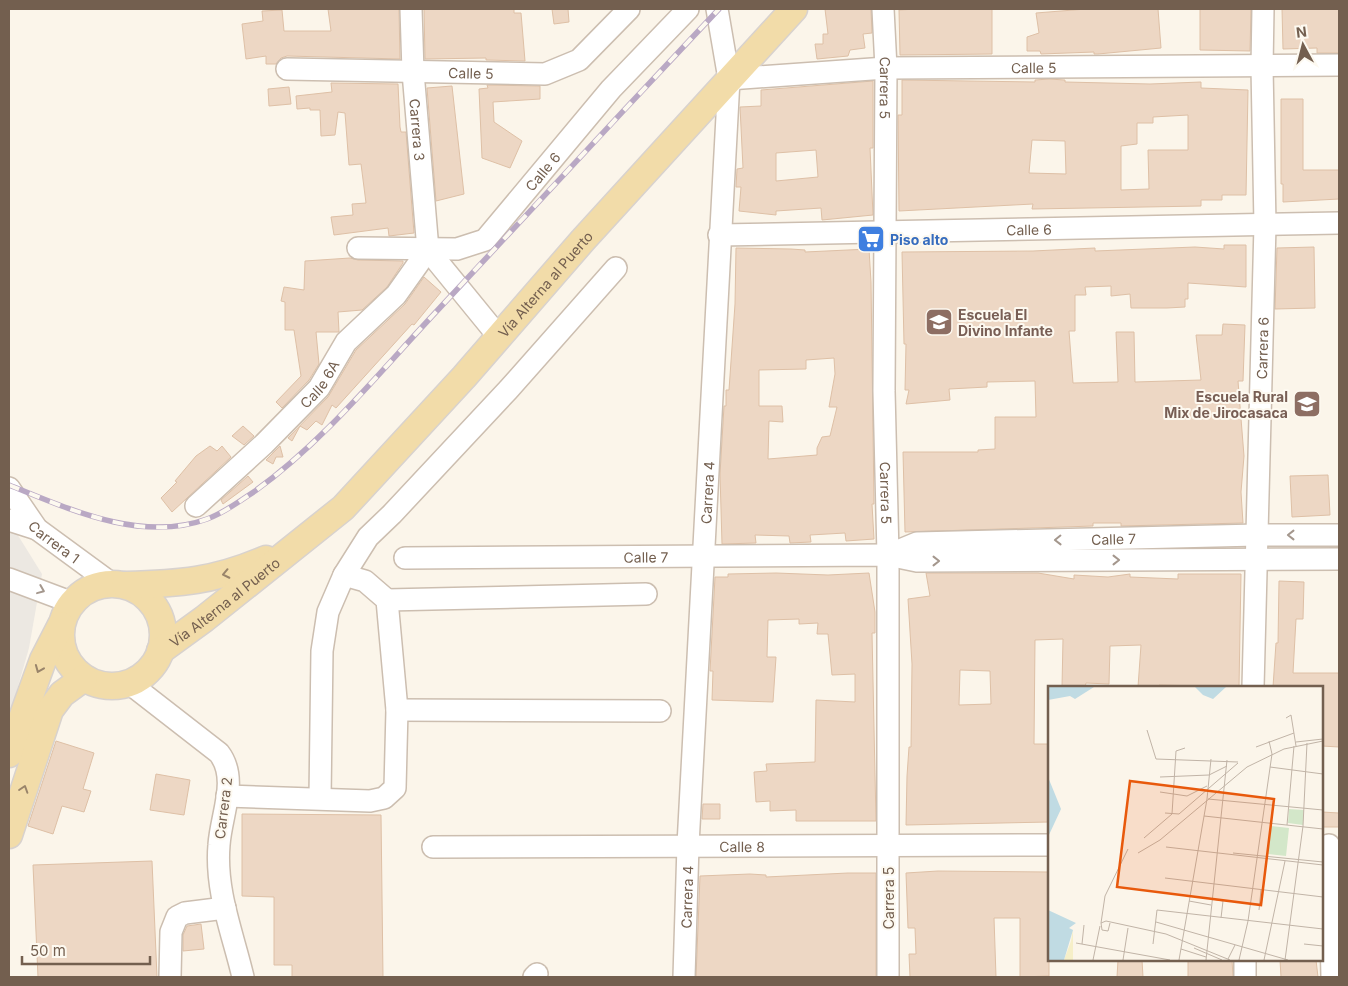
<svg xmlns="http://www.w3.org/2000/svg" width="1348" height="986" font-family="Inter,sans-serif">
<style>
.industrial{fill:#ece8e2}
.building{fill:#edd7c4;stroke:#dec0a6;fill-rule:evenodd}
.lines{fill:none;stroke-linecap:round;stroke-linejoin:round}
.minor-casing{stroke:#ccbeb0;stroke-width:24}
.major-casing{stroke:#d8d2ce;stroke-width:29}
.minor{stroke:#fff;stroke-width:21}
.major{stroke:#f2dca9;stroke-width:26}
.rail-casing{stroke:#b9a8c4;stroke-width:5.5}
.rail{stroke:#fdf9f0;stroke-width:4;stroke-dasharray:11;stroke-linecap:butt}
.oneway{stroke:#a4978d}
.oneway2{stroke:#99846a}
.labels{text-anchor:middle;dominant-baseline:central;stroke-width:4;stroke-linejoin:round;paint-order:stroke}
.street-label{font-size:14px;fill:#735f4f;stroke:#fdf9f0}
.shop-label{font-size:14px;font-weight:bold;fill:#366cbe;stroke:#fdf9f0;text-anchor:start}
.education-label{font-size:14px;font-weight:bold;fill:#785e54;stroke:#fdf9f0;text-anchor:start}
.inset-road{fill:none;stroke:#c1b4a7;stroke-width:1}
.view{fill:#e8590c;fill-opacity:0.15;stroke:#e8590c;stroke-width:2.5}
.inset-edge{fill:none;stroke:#735f4f;stroke-width:2.5}
</style>
<rect width="100%" height="100%" fill="#fbf5ea"/>
<path class="industrial" d="M9,521L42,574L29,648L9,718Z"/>
<path class="building" d="M328,9H399L400,59L287,56L281,58L276,64H266V56L246,59L242,24L263,21L262,11L282,10L284,31H331Z
M424,9H514V13H521L525,61L486,60V58L425,59Z
M552,9H568L569,22L554,24Z
M825,9H871L872,33L863,34L865,48L850,50L848,56L817,59L815,44H823V34H828Z
M917,9H992V54L900,55L899,10Z
M1086,9H1158L1161,48L1098,54H1094V52L1041,54L1040,51H1027V37L1039,33L1036,13Z
M1200,9H1251L1250,51L1200,50Z
M1282,9H1339V53H1317V48L1283,49Z
M1049,79L1065,80V82L1150,84L1201,82V88L1248,90L1246,195H1222V200H1201V206L1032,209L1033,204L899,211L898,115H902V80L1035,82V80ZM1188,115V150H1148L1149,189L1121,190V146L1137,144V123H1153V117ZM1032,140L1065,141L1066,174L1029,173Z
M873,81V148H870L873,215L822,220L821,208L776,211V215L739,211L741,187H736L737,169L743,168L740,107L761,106V90ZM816,150L818,177L776,181V153Z
M331,83L398,84L400,127L401,132H406L414,233L389,236L388,228L334,235L331,217L353,215L352,204L366,203L361,164L349,165L345,113L338,112L335,135L321,136L320,110H310V108L297,109L296,96L332,92Z
M487,85L540,86V99L493,102L494,122L522,141L510,168L482,158L479,89L488,88Z
M452,86L464,194L436,201L427,88Z
M289,87L291,104L269,106L268,89Z
M1281,99H1303V170H1339V199L1283,202V184H1281Z
M1224,245H1246V287L1188,283V299H1185V307L1167,308H1131L1130,294L1111,296V286L1085,287L1086,295H1075V331H1069L1073,383L1118,382L1116,332H1134L1135,382L1201,380L1196,335H1222L1223,324L1245,325L1243,381H1238L1244,456L1241,492L1243,523L1121,526V523H1093V526L1064,527L905,532L903,452H978V450L995,449V417H1036L1035,381L987,382V387L949,389L950,400L906,404L909,390H905L906,344H904L902,252L1033,251L1095,248V251L1195,247L1224,249Z
M1314,247L1315,308L1275,309L1277,248Z
M736,248L791,249L805,250V252L869,249L871,282L874,504H872L874,539L846,541L845,533L810,535L811,542L790,543L789,536L755,535L756,543L722,544L720,474L724,406H726V390H729L735,304ZM834,358L835,374L829,407H837L830,436L822,437L817,448V455L768,459L769,421L783,422L782,406H759V370L806,369V360Z
M350,258L358,260L403,261V263L387,287L362,310L338,312L339,332H316L319,364L309,380L282,408L276,402L301,376L294,330H285V302L281,301L284,287L304,290L305,261Z
M424,277L441,292L414,325L412,324L336,408L332,405L322,425L316,421L307,430L300,426L292,441L288,438L328,397L356,350L405,304Z
M243,426L254,436L244,445L232,436Z
M210,446L217,451L222,446L231,457L172,512L161,498L177,482L175,481L196,456Z
M280,446L283,457H276L273,464L266,460Z
M1328,475L1330,515L1292,517L1290,476Z
M248,476L253,482L223,504L221,500Z
M776,573L828,575L869,573L875,612V633H872L876,821H796V810L770,811V801L756,802L754,772L767,771L766,764L815,762L816,700L855,702V674L832,675L828,634H817L818,623L799,624V619L768,620L767,657H776L773,702L712,700L713,671H710L715,577H728V574Z
M926,573H1038L1074,579V575L1108,577L1130,574V577L1178,579V574H1241L1239,687L1159,685V687H1138L1141,645L1110,646L1109,684L1086,683L1085,687H1062L1063,639L1035,640L1034,744H1049V822L906,825L907,776L909,747H911L912,664L908,599L930,596ZM960,670L990,671L991,704L959,705Z
M1279,581L1304,582L1303,619H1296L1293,673H1339V747L1322,746V687H1273L1276,643H1278Z
M56,741L94,753L83,789L91,791L84,812L62,806L53,834L28,826Z
M156,774L190,780L184,815L150,810Z
M703,804H720V819H702Z
M1322,812L1339,813V827H1322Z
M242,814L381,815L383,977H292V965H274V897L242,896Z
M152,861L157,977H38L33,865Z
M938,871L1049,872V976L1020,977V918H994L996,977H910L909,954H916L915,928H908L906,873Z
M848,873H876V977H696L700,876L750,874L766,875V877Z
M201,924L204,949L183,951V935L187,926Z
M1118,960H1142L1143,977H1117Z
M1232,960L1233,977H1188V961Z
M1280,960H1316L1318,977H1281Z"/>
<g class="lines">
<g class="minor-casing">
<g id="minor">
<path id="s1" d="M411,9L413,72L428,250"/>
<path id="s2" d="M883,9L886,68L884,391L888,555V977"/>
<path id="s3" d="M287,69L545,74L579,60L629,9"/>
<path id="s4" d="M729,79L886,68L1339,65"/>
<path id="s5" d="M719,235L1339,223"/>
<path id="s6" d="M358,248L457,249L485,240L611,89L688,9"/>
<path d="M428,250L499,337"/>
<path id="s7" d="M9,488L37,529L112,584"/>
<path id="s8" d="M196,506L264,444L319,388L346,342L396,295L428,250"/>
<path d="M9,520L37,529"/>
<path id="s9" d="M888,555L917,543L1257,535H1339"/>
<path id="s10" d="M405,558L888,555L917,561L1339,559"/>
<path d="M9,579L65,600L69,607"/>
<path d="M387,600L646,594"/>
<path d="M129,683L219,753C239,779 221,814 219,845C215,891 233,934 243,977"/>
<path id="s11" d="M1253,687L1265,225L1262,67L1263,9"/>
<path d="M397,710L660,711"/>
<path d="M227,796L370,801L384,798L395,788L397,710L387,600L365,581L344,575"/>
<path d="M320,798L322,651L328,612L344,575L368,537L392,514L508,390L616,268"/>
<path d="M1329,845L1332,977"/>
<path id="s12" d="M433,847L1049,845"/>
<path d="M170,977L171,932L177,917L185,913L225,908"/>
<path d="M534,977L537,974"/>
<path id="s13" d="M684,977L688,845L729,79L717,9"/>
<path d="M1245,977V960"/>
</g>
</g>
<g class="major-casing">
<g id="major">
<circle cx="112" cy="635" r="51"/>
<path d="M125,585C179,584 215,581 266,559"/>
<path id="s14" d="M160,651L204,619L343,508L464,377L583,240L794,9"/>
<path d="M9,754L43,660L61,625"/>
<path d="M9,835L50,710L62,694L84,678"/>
</g>
</g>
<use href="#minor" class="minor"/>
<use href="#major" class="major"/>
<g class="rail-casing">
<path id="rail" d="M9,485C69,509 141,543 207,519C224,513 240,501 255,491C323,442 378,374 435,313C529,212 624,110 719,9"/>
</g>
<use href="#rail" class="rail"/>
</g>
<defs><path id="oneway-chevron" d="M-2-3.5L2.5 0L-2 3.5" fill="none" stroke-width="1.6" stroke-linecap="round" stroke-linejoin="round" transform="scale(1.25)"/></defs>
<g class="oneway">
<use href="#oneway-chevron" transform="translate(1291 535) rotate(-180)"/>
<use href="#oneway-chevron" transform="translate(1058 540) rotate(179)"/>
<use href="#oneway-chevron" transform="translate(1116 560)"/>
<use href="#oneway-chevron" transform="translate(936 561)"/>
<use href="#oneway-chevron" transform="translate(41 590) rotate(22)"/>
</g>
<g class="oneway2">
<use href="#oneway-chevron" transform="translate(226 574) rotate(168)"/>
<use href="#oneway-chevron" transform="translate(39 669) rotate(112)"/>
<use href="#oneway-chevron" transform="translate(24 789) rotate(-72)"/>
</g>
<defs>
<g id="supermarket-square" transform="scale(1.4375)"><rect x="-9" y="-9" width="18" height="18" rx="4" fill="#3f7fe0" stroke="#fdf9f0"/><path d="M-6-5.5h2.5l.6 2H6L4.5 2H-2.5L-4.4-4H-6ZM-1.5 3.2a1.3 1.3 0 1 0 .1 0ZM3 3.2a1.3 1.3 0 1 0 .1 0Z" fill="#fff"/></g>
<g id="school-square" transform="scale(1.4375)"><rect x="-9" y="-9" width="18" height="18" rx="4" fill="#8d6e63" stroke="#fdf9f0"/><path d="M0-5L7-2L0 1L-7-2ZM-4 1L0 2.5L4 1V4Q0 6-4 4Z" fill="#fff"/></g>
</defs>
<g fill-rule="evenodd">
<use href="#supermarket-square" x="871" y="239"/>
<use href="#school-square" x="939" y="322"/>
<use href="#school-square" x="1307" y="404"/>
</g>
<g class="labels">
<g class="street-label">
<text stroke="none"><textPath href="#s4" startOffset="305">Calle 5</textPath></text>
<text stroke="none"><textPath href="#s3" startOffset="184">Calle 5</textPath></text>
<text stroke="none"><textPath href="#s2" startOffset="79">Carrera 5</textPath></text>
<text stroke="none"><textPath href="#s1" startOffset="121">Carrera 3</textPath></text>
<text stroke="none"><textPath href="#s6" startOffset="218">Calle 6</textPath></text>
<text stroke="none"><textPath href="#s5" startOffset="310">Calle 6</textPath></text>
<text stroke="none"><textPath href="#s14" startOffset="534">Vía Alterna al Puerto</textPath></text>
<text stroke="none"><textPath href="#s11" startOffset="339">Carrera 6</textPath></text>
<text stroke="none"><textPath href="#s8" startOffset="174">Calle 6A</textPath></text>
<text stroke="none"><textPath href="#s13" startOffset="485">Carrera 4</textPath></text>
<text stroke="none"><textPath href="#s2" startOffset="484">Carrera 5</textPath></text>
<text stroke="none"><textPath href="#s9" startOffset="228">Calle 7</textPath></text>
<text stroke="none"><textPath href="#s7" startOffset="71">Carrera 1</textPath></text>
<text stroke="none"><textPath href="#s10" startOffset="241">Calle 7</textPath></text>
<text stroke="none"><textPath href="#s14" startOffset="81">Vía Alterna al Puerto</textPath></text>
<text transform="translate(223 808) rotate(-83)">Carrera 2</text>
<text stroke="none"><textPath href="#s12" startOffset="309">Calle 8</textPath></text>
<text stroke="none"><textPath href="#s13" startOffset="80">Carrera 4</textPath></text>
<text transform="translate(888 898) rotate(-90)">Carrera 5</text>
</g>
<g class="shop-label">
<text x="890" y="239">Piso alto</text>
</g>
<g class="education-label">
<text x="958" y="314">Escuela El<tspan x="958" dy="16">Divino Infante</tspan></text>
<text x="1288" y="396" text-anchor="end">Escuela Rural<tspan x="1288" dy="16">Mix de Jirocasaca</tspan></text>
</g>
</g>
<g transform="translate(1048 686)">
<rect width="275" height="275" fill="#fbf5ea"/>
<path d="M241,123L256,124L255,139L240,137ZM223,140L241,142L238,170L220,168Z" fill="#d3e7c9"/>
<path d="M25,244V274H16L23,255Z" fill="#f6efc8"/>
<path d="M0,1H46L27,13L22,10L0,14ZM147,1H178L165,13L155,9ZM0,91L13,123L0,151ZM0,224L28,237L21,242L25,244L16,274H0Z" fill="#c0dbe3"/>
<path class="inset-road" d="M238,32L243,29L248,60M99,44L108,73L190,76M248,56L275,53M208,61L246,47M222,81L275,88M112,91L161,89L179,80M112,106L139,110L159,100M160,113L275,124M117,127L131,128L190,77M124,128L128,65L137,62M156,130L275,143M239,139L246,60M96,152L124,128M118,161L275,179M90,167L112,154L199,81L236,63L275,55M185,167L275,176M117,192L275,211M164,213L175,215L173,232M141,215L163,219M211,224L213,204M108,236L240,274M53,237L57,210L80,163M62,237L60,245L54,244L53,237L58,235L118,248L182,274M28,257L122,274M34,258L36,239M105,258L109,224L275,243M256,258L275,260M146,262L174,274M133,263L158,271M180,273L187,259M45,274L52,240M75,274L80,242M131,274L159,113L163,73M158,274L179,74M191,274L200,235L224,68L221,55M216,274L237,175M237,274L255,140L259,57"/>
<path class="view" d="M82,95L226,113L213,219L69,201Z"/>
<rect width="275" height="275" class="inset-edge"/>
</g>
<rect width="1348" height="986" fill="none" stroke="#735f4f" stroke-width="20"/>
<g transform="translate(1303 45) rotate(353)" stroke="#fdf9f0" stroke-width="4" paint-order="stroke">
<path d="M0-4L9 19L0 12L-9 19Z" fill="#735f4f"/>
<text y="-8" font-size="14" font-weight="bold" text-anchor="middle" fill="#735f4f">N</text>
</g>
<path d="M22 956v8h128v-8" fill="none" stroke="#735f4f" stroke-width="2.5"/>
<text x="30" y="956" font-size="15" fill="#735f4f" stroke="#fdf9f0" stroke-width="4" paint-order="stroke">50 m</text>
</svg>
